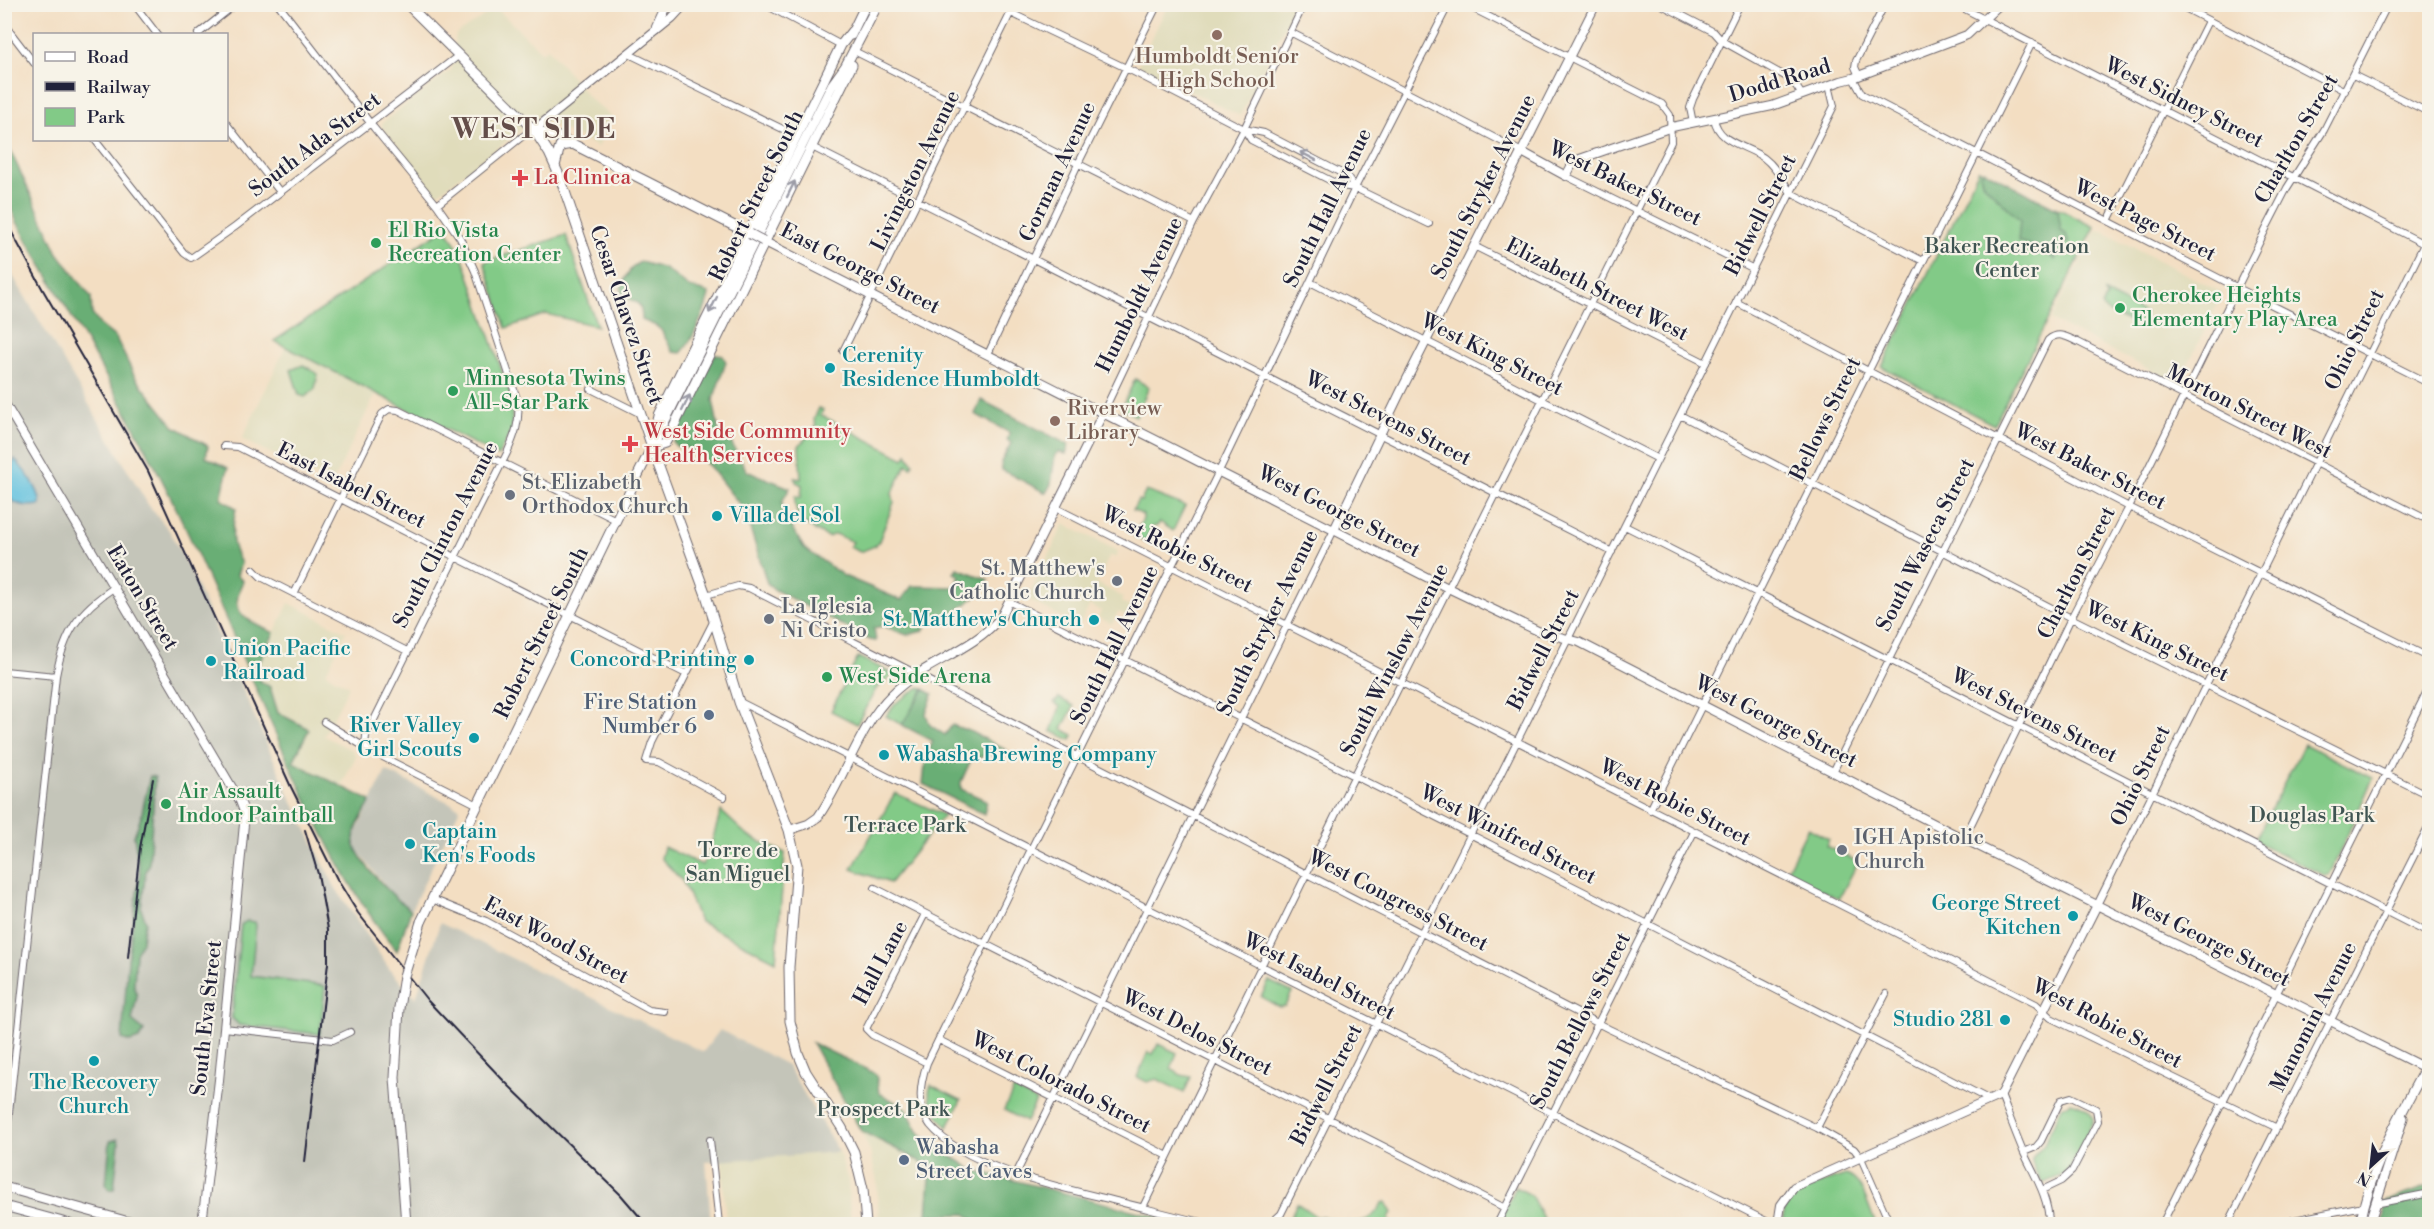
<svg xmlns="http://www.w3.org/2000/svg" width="2434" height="1229" font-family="'Libre Bodoni',serif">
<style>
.built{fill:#e0dcbb}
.industrial{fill:#c4c5b9}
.green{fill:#82ca87;stroke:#527661;stroke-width:1.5}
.forest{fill:#69ae74;stroke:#466858;stroke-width:1.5}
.water{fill:#61c1df;stroke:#42728d;stroke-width:1.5}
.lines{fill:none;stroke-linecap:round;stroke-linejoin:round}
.minor-casing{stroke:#6b646a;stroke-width:8}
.tertiary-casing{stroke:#6b646a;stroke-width:10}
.secondary-casing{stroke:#6b646a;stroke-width:11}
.minor{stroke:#fff;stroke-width:6}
.tertiary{stroke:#fff;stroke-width:8}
.secondary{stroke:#fff;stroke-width:9}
.rail{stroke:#22223b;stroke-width:2}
.secondary-bridge-casing{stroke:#6b646a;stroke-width:11;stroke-linecap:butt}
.secondary-bridge{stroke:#fff;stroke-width:9}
.oneway{stroke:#9c9ca7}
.education-dot{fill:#8d6e63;stroke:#f7f3e8;stroke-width:2}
.health-dot{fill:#e0444e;stroke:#f7f3e8;stroke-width:2}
.leisure-dot{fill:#2e9e5b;stroke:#f7f3e8;stroke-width:2}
.culture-dot{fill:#0f9aa8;stroke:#f7f3e8;stroke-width:2}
.worship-dot{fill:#6b7280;stroke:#f7f3e8;stroke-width:2}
.service-dot{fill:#5c6f8a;stroke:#f7f3e8;stroke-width:2}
.labels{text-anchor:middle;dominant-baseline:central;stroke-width:4.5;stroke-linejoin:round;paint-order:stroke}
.education-label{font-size:21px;fill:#785e54;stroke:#f7f3e8}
.street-label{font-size:21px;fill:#22223b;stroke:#f7f3e8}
.health-label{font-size:21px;fill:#be3a42;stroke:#f7f3e8;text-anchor:start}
.leisure-label{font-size:21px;fill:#27864d;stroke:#f7f3e8;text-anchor:start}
.park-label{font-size:21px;fill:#3f5452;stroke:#f7f3e8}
.culture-label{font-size:21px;fill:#0d838f;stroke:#f7f3e8;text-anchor:start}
.worship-label{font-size:21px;fill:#5b616d;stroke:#f7f3e8;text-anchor:start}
.service-label{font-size:21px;fill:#4e5e75;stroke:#f7f3e8;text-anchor:end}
.district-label{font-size:27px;font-weight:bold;letter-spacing:1.5px;fill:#644e4a;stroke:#f7f3e8}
</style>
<rect width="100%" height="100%" fill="#f7f3e8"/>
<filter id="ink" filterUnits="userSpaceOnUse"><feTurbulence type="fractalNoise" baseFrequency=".0167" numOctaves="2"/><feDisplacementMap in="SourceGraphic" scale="12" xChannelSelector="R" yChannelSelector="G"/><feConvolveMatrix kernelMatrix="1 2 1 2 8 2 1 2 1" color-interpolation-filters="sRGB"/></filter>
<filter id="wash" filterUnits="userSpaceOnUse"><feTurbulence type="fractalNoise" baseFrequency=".008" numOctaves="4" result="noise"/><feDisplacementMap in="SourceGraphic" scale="24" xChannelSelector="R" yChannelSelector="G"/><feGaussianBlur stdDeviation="1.35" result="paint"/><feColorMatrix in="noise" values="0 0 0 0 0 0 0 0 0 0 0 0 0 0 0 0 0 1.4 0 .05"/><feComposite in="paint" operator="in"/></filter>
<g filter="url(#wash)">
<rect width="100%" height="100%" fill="#f3dec2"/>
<path class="built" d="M1168,5H1295L1240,116L1138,65Z
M496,8L542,52L548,48L590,99L612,117L598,147L538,117L439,193H435L382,127V123L451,70L456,34Z
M2097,229L2223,293L2178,384L2051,320Z
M285,348L376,393L332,484L242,439Z
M1064,524L1118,551L1116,558L1110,555L1097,583L1123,597L1121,602L1131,607L1127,616L1118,612L1112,624L1098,617L1101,611L1090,605L1080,624L1071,619L1070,621L1027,599Z
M289,603L346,632L326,673L349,686L324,736L352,750L356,756L341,786L293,761L270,687L260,681L257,667Z
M861,1131L931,1167L927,1215L966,1213L980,1224H879L877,1182L870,1151Z
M839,1152L848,1181L851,1224H726L722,1160Z"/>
<path class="industrial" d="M4,261L149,506L169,530L192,575L289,794L335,887L390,970L416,998L440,923L703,1052L720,1030L787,1065L839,1152L706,1162L711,1224H5Z
M386,771L460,808L411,910L397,900L355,848L354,836Z"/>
<path class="green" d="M1979,169L2095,227L1994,425L1882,367Z
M445,228L453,239L463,258L512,400V430L498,456L274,341Z
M566,235L597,326L546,314L506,328L484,262Z
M2105,293L2145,313L2138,326L2106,311L2102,306L2107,298Z
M303,365L318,374L315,389L305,397L299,395L291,370Z
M1135,379L1149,387L1136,416L1121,409Z
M819,408L823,410L821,415L904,459L907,454L913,463L911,467L907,464L892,493L894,502L879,541L875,546L860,552L849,547L853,542L835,534L828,537C809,528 793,520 795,496L801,498L802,485L796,482L795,478L801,479L799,446L816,426L814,419Z
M1146,491L1185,506L1173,531L1160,522L1157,526L1152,527L1145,542L1134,536L1143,519V515L1133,510L1138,500L1141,501Z
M858,657L894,674L876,689L857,724L831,711Z
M918,688L924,689L902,725L886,716L896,703Z
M1059,698L1074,706L1062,729L1073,735L1071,740L1051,731L1060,707L1054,703Z
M2304,744L2373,778L2330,874L2325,876L2255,841Z
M895,793L944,815L890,883L852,869Z
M721,811L748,836L785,853L776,961L700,922L683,882L661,858L664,847L702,865L709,851Z
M1808,828L1829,839L1826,846L1858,862L1839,899L1786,872Z
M247,921L255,922L256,925L251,976L325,986L320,1034L239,1025L232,1018L241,925Z
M1269,981L1292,992L1285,1006L1279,1007L1261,997Z
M1158,1044L1177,1053L1171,1069L1181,1075L1191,1077L1184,1093L1157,1079L1147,1082L1137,1077L1148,1052L1153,1054Z
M931,1085L961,1100L948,1127C938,1117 924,1099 931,1085Z
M1014,1089L1036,1101L1026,1122L1004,1110Z
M2071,1102C2081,1105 2093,1109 2093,1121L2069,1170L2065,1174L2044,1183C2037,1178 2032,1166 2032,1158L2044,1144L2062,1107Z
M1846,1175C1863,1179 1869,1210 1876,1224H1785C1783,1217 1783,1208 1789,1202C1801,1189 1829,1180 1846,1175Z
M1516,1187L1531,1195L1546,1224H1497Z
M1386,1202L1392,1213L1389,1219L1391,1224H1279L1284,1221L1288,1222L1297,1203L1317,1217L1322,1216C1344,1224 1370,1229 1382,1203Z"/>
<path class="forest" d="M4,137L58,253L91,297L92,314L100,325L116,338L135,377L174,426L208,446L206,457L228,468L221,499L236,508C232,531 229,542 241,563L237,575L243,581C227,616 246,618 274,633L257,667L260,681L270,687L278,713L309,729L293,762L371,801C366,811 354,827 354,839C353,857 396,900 411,910L397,951C362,909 336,861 312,812C266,719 229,621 185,527C136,422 74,323 17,222L5,196Z
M1984,170L2058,210L2061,231L2066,234L2069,243L2061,245L2055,260L2041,249L2018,241L2020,220L1982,182L1980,174Z
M641,262L665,269L689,287L709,293C708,306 691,344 681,353L673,352L661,330L656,326L642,320C641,294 634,308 621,292C622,281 631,265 641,262Z
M715,354L723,356L726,362L713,400L720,437H728L747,471L790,488L782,502L784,515L804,548L844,576L901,600L912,586L955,587L960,576L954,573L957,568L989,580C982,594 956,613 941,619L934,615L923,631L907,635L883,626L874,628L876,641L870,640L775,590L767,583L747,518L740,505L711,468L691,449L676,446L673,442Z
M981,400L1069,445L1066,454L1059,452L1055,455L1051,484L1046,493L1002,470L1001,462L1011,443L1007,440L1010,433L975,414Z
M924,689L933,694L926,714L930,725L945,735L952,725L972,732L1006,750L971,760L961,782V789L987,801L984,814L923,784L926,756L933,741L902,725Z
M150,776L155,777L149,865L146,870L141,908L146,922L144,927L142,942L136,953L134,985L137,996L132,1021L144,1031L139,1039L130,1042L122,1039L128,960L140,872L134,836L141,817Z
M812,1043L876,1074L879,1093L906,1108L918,1131L930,1142L973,1170L1187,1224H980L966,1214L927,1215L931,1167L861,1131Z
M118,1139L119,1143L114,1189L109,1190L106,1184L110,1141Z
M2429,1186V1224H2383L2385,1202Z"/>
<path class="water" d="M15,459C24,471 42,490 40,505C3,510 1,487 15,459Z"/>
</g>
<g filter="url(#ink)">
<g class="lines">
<g class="minor-casing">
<path id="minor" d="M134,4L157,34
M278,4L374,128L437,205L460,238L475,271L518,402C520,422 515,435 507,453L366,736L365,745
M764,4L841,45
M1660,4L1714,32L1722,41L1792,80L1802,95
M1955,4L2430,247
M2177,4L2345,91
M1011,13L1126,68L1244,129L1264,133L1347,176L1355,188
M4,24L34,63
M1290,32L1522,152
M198,34L236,4
M858,53L1194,222
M629,54L795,135
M2353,75L2430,113
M1859,76L1855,67L1856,61L1885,4
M1853,78L1862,94L2238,288L2430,384
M1714,118C1718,144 1747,145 1764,158C1776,167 1783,181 1791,193L1923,261
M226,123L280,192
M1693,123L1690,108L1693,99L1740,4
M1244,129L1251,140L1341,186L1355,188L1429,224
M95,140L184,253L191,258L235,227L458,56
M812,147L1612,552
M1566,176L1752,268
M437,205L523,136L534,130
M2108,221L2208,21
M1474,246L1706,363
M1310,282L1658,459
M1736,302L2129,507L2430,658
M843,351L1015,4
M988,354L1078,164L1158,4
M591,389L641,414
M1103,413L1194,222L1244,129L1304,4
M1680,415L2071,618L2430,796
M224,446L238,447L686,674
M1056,508L2036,1004L2051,1018L2277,1128
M1625,526L2430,934
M253,569L261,577L407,651
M294,594L382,414L389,409L398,410L616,520
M706,595L738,586L749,588L1609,1029L1817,1128L1854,1149L1861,1158L1890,1224
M1010,602L1648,924L1990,1100
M713,622L652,742L646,761L659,762L724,797
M4,671L56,676
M740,702L1772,1224
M324,722L371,751L478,805
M1833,772L2048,340C2059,331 2067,337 2078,342L2430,521
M1650,810L2032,43
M1964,839L2071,618L2129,507L2268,225L2287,188L2324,130L2388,4
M875,888L1505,1208
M432,899L486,921L649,1010L665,1012
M2097,905L2430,232
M925,914L866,1029L872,1035L927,1063
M224,1028L333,1040L350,1032
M939,1040L1168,1156
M2001,1095C2008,1113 2015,1132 2023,1151C2034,1175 2049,1197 2049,1224
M1817,1128L1886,994
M710,1140L719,1224
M2024,1152L2036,1147L2041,1141L2061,1100L2071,1097L2096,1109L2098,1121L2072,1171L2061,1181L2042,1190
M4,1159L56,676C64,633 78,611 115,587
M1016,1174L1334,530
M2375,1204L2430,1193
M1143,1207L1350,785L1671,142L1670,115L1662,104L1464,4
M1213,1224C1183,1219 1153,1210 1124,1203C1069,1189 967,1170 930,1125C916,1107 920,1083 927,1063L1035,841L1223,463L1355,188L1449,4
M1270,1224L1281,1214L1329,1118L1834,106L1829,85
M1497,1224L1694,832
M2162,1224L2430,685
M2228,1224L2430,824
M2275,1224L2363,1206"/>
</g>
<g class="tertiary-casing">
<path id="tertiary" d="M657,28L668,4
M534,130L672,18L685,4
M1522,152L1566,176L1574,161L1672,127L1772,106L1841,81L1853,78L1967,35L2000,4
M765,242L1450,589L1538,631L1579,642L1964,839L2425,1068
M4,402L240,801L245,814L219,1080L202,1224
M1334,530L1401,391L1596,4
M789,830L808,824L818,817C845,779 858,727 892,694C924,662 971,652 1001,617L1103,413
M1778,1224L1781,1205L1794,1187L2001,1095L2097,905"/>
</g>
<g class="secondary-casing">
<path id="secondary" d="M407,4L534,130L549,153L560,177L652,447L706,595L739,702L789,830L797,865L789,967L790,1021L798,1053L806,1072L842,1128L854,1152L863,1189L866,1224
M851,35L866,4
M534,130L559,137L750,234
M555,166L560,146L573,144
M654,437L659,416L841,45L852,31
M652,447L665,443L669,436L852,65
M421,922L634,483L832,85L845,67L878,4
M399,1008L395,1078L406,1224
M4,1187L136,1224
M4,1206L70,1224
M2360,1224C2371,1164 2402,1112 2430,1059
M2369,1224L2403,1118"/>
</g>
<use href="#minor" class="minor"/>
<use href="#tertiary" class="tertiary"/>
<use href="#secondary" class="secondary"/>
<path class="rail" d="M4,218L43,290L148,471L291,787L337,879L358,913L428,1001L504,1081L621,1195L646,1224
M128,957L140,848L153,779
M305,1162L328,963V929L318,874L305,830"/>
<g class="secondary-bridge-casing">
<path id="secondary-bridge" d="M750,234L763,241
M399,1008L404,976L421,922"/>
</g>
<use href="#secondary-bridge" class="secondary-bridge"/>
</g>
<defs><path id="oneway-shaft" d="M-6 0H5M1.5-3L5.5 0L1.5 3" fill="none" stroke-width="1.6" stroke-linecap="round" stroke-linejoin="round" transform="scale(1.5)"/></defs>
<g class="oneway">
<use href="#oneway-shaft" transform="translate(1308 156) rotate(-153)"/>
<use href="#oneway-shaft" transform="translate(791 189) rotate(-64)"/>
<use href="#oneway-shaft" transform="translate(713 305) rotate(116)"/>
<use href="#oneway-shaft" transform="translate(686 403) rotate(-64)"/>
</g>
</g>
<g class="education-dot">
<circle cx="1217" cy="35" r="6"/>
<circle cx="1055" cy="421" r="6"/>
</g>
<g class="health-dot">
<path d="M517 169h6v6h6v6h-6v6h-6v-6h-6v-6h6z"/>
<path d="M627 435h6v6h6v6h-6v6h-6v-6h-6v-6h6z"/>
</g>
<g class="leisure-dot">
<circle cx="376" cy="243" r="6"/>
<circle cx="2120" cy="308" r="6"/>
<circle cx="453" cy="391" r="6"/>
<circle cx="827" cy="677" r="6"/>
<circle cx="166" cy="804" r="6"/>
</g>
<g class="culture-dot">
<circle cx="830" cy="368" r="6"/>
<circle cx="717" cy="516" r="6"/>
<circle cx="1094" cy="620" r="6"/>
<circle cx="749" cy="660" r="6"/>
<circle cx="211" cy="661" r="6"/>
<circle cx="474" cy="738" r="6"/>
<circle cx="884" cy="755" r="6"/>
<circle cx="410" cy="844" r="6"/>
<circle cx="2073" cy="916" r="6"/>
<circle cx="2005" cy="1020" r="6"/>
<circle cx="94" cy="1061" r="6"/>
</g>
<g class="worship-dot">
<circle cx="510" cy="495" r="6"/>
<circle cx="1117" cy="581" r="6"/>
<circle cx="769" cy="619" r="6"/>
<circle cx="1842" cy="850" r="6"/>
</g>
<g class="service-dot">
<circle cx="709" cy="715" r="6"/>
<circle cx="904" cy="1160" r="6"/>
</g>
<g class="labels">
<g class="education-label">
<text x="1217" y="57">Humboldt Senior<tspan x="1217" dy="24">High School</tspan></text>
<text x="1067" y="409" text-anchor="start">Riverview<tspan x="1067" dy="24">Library</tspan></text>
</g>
<g class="street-label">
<text transform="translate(1780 81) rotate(-17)">Dodd Road</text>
<text transform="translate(2184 103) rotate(27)">West Sidney Street</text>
<text transform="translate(2297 139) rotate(-60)">Charlton Street</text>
<text transform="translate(315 145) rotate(-37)">South Ada Street</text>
<text transform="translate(916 171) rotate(-64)">Livingston Avenue</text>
<text transform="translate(1058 172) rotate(-65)">Gorman Avenue</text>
<text transform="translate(1625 184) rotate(26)">West Baker Street</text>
<text transform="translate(1484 187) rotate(-63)">South Stryker Avenue</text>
<text transform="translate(757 196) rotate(-64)">Robert Street South</text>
<text transform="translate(1328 208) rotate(-64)">South Hall Avenue</text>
<text transform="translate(1761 215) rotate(-63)">Bidwell Street</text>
<text transform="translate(2145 221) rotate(27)">West Page Street</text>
<text transform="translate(860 269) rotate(27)">East George Street</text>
<text transform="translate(1597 290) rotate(27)">Elizabeth Street West</text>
<text transform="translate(1140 295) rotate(-64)">Humboldt Avenue</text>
<text transform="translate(626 315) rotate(71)">Cesar Chavez Street</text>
<text transform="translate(2355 340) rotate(-64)">Ohio Street</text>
<text transform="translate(1492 355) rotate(27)">West King Street</text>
<text transform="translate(2249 412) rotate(27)">Morton Street West</text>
<text transform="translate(1388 419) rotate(27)">West Stevens Street</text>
<text transform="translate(1826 419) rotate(-64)">Bellows Street</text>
<text transform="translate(2090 467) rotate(27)">West Baker Street</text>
<text transform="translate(351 486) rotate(27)">East Isabel Street</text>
<text transform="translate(1339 512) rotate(27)">West George Street</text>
<text transform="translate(446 535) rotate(-63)">South Clinton Avenue</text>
<text transform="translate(1926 545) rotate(-63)">South Waseca Street</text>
<text transform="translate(1177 550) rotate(27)">West Robie Street</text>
<text transform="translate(2077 573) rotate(-63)">Charlton Street</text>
<text transform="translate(142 598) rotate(59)">Eaton Street</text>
<text transform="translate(1268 623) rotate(-64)">South Stryker Avenue</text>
<text transform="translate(542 633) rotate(-64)">Robert Street South</text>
<text transform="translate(2157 642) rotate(26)">West King Street</text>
<text transform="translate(1115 645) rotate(-64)">South Hall Avenue</text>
<text transform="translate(1544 650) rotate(-63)">Bidwell Street</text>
<text transform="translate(1395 660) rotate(-63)">South Winslow Avenue</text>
<text transform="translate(2034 716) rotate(27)">West Stevens Street</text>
<text transform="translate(1776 722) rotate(27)">West George Street</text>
<text transform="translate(2141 776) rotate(-64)">Ohio Street</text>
<text transform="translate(1675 803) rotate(27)">West Robie Street</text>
<text transform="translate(1508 835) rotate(27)">West Winifred Street</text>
<text transform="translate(1398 901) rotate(27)">West Congress Street</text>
<text transform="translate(556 941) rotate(28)">East Wood Street</text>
<text transform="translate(2209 941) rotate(27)">West George Street</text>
<text transform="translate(881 963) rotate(-62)">Hall Lane</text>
<text transform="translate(1319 977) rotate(27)">West Isabel Street</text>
<text transform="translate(2314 1017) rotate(-63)">Manomin Avenue</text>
<text transform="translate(207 1018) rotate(-84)">South Eva Street</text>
<text transform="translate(1581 1021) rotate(-63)">South Bellows Street</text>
<text transform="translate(2107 1024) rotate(28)">West Robie Street</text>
<text transform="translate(1197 1033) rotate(27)">West Delos Street</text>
<text transform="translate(1061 1083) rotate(27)">West Colorado Street</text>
<text transform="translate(1327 1085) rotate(-63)">Bidwell Street</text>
</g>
<g class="health-label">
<text x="534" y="178">La Clinica</text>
<text x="644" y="432">West Side Community<tspan x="644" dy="24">Health Services</tspan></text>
</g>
<g class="leisure-label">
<text x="388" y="231">El Rio Vista<tspan x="388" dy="24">Recreation Center</tspan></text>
<text x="2132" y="296">Cherokee Heights<tspan x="2132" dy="24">Elementary Play Area</tspan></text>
<text x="465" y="379">Minnesota Twins<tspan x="465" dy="24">All-Star Park</tspan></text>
<text x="839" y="677">West Side Arena</text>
<text x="178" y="792">Air Assault<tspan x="178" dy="24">Indoor Paintball</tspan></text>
</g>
<g class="park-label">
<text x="2007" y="247">Baker Recreation<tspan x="2007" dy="24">Center</tspan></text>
<text x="2312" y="816">Douglas Park</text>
<text x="905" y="826">Terrace Park</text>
<text x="738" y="851">Torre de<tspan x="738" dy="24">San Miguel</tspan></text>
<text x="883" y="1110">Prospect Park</text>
</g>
<g class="culture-label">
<text x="842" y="356">Cerenity<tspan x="842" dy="24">Residence Humboldt</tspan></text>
<text x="729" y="516">Villa del Sol</text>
<text x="1082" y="620" text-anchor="end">St. Matthew's Church</text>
<text x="223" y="649">Union Pacific<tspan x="223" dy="24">Railroad</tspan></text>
<text x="737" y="660" text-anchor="end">Concord Printing</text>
<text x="462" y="726" text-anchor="end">River Valley<tspan x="462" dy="24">Girl Scouts</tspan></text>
<text x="896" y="755">Wabasha Brewing Company</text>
<text x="422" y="832">Captain<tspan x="422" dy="24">Ken's Foods</tspan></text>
<text x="2061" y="904" text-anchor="end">George Street<tspan x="2061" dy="24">Kitchen</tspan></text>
<text x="1993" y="1020" text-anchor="end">Studio 281</text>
<text x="94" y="1083" text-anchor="middle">The Recovery<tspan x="94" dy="24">Church</tspan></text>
</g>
<g class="worship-label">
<text x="522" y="483">St. Elizabeth<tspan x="522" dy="24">Orthodox Church</tspan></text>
<text x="1105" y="569" text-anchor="end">St. Matthew's<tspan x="1105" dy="24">Catholic Church</tspan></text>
<text x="781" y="607">La Iglesia<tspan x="781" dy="24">Ni Cristo</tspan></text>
<text x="1854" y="838">IGH Apistolic<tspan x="1854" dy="24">Church</tspan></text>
</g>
<g class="service-label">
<text x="697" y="703">Fire Station<tspan x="697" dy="24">Number 6</tspan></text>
<text x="916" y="1148" text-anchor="start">Wabasha<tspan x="916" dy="24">Street Caves</tspan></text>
</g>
<g class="district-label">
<text x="534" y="130">WEST SIDE</text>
</g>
</g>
<rect width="2434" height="1229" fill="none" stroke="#f7f3e8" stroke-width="24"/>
<rect x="33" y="33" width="195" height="108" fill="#f7f3e8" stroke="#a29fa3" stroke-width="1.5"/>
<rect x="45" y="52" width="30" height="9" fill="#ffffff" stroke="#a29fa3" stroke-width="1.5"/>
<text x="87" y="63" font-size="18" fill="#22223b">Road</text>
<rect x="45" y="82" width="30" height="9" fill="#22223b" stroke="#a29fa3" stroke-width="1.5"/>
<text x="87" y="93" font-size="18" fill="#22223b">Railway</text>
<rect x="45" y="108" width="30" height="18" fill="#82ca87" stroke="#a29fa3" stroke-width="1.5"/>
<text x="87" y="123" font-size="18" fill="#22223b">Park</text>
<g transform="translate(2371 1166) rotate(207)" stroke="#f7f3e8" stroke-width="4.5" paint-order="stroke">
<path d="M0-4.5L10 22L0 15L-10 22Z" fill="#22223b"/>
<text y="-9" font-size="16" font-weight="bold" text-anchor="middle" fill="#22223b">N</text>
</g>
</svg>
